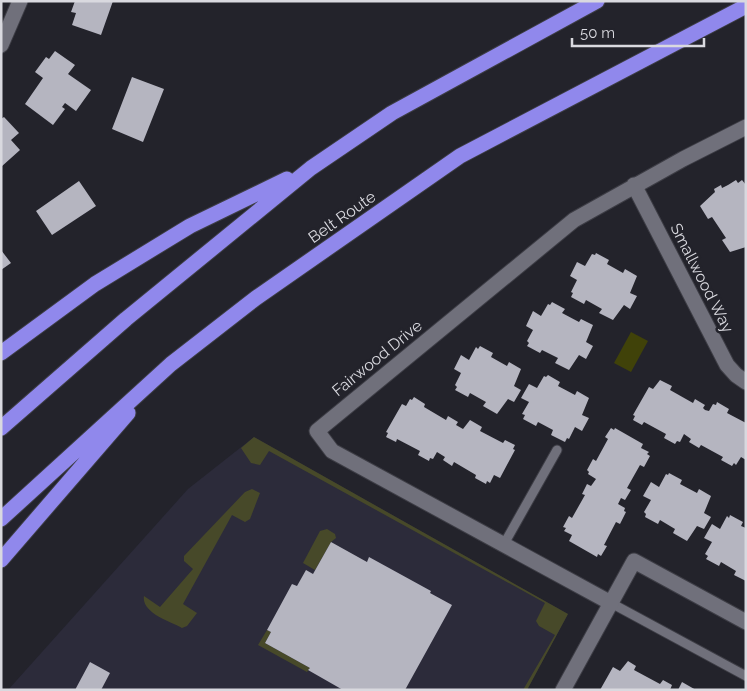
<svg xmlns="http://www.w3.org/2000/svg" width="747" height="691" font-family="Raleway,sans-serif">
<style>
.built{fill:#2c2b3a}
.green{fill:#474929}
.water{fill:#404209}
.building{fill:#b5b5c0}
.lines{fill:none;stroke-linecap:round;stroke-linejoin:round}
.lane-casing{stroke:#3d3d45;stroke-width:11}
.street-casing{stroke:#3d3d45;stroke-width:17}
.highway-casing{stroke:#3d3d45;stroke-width:17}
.lane{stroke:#70707b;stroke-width:9}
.street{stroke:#70707b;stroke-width:15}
.highway{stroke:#9088ec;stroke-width:15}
.labels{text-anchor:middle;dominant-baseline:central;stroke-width:5;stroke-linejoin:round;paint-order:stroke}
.street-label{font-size:16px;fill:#d9d9df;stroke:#23232b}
</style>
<rect width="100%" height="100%" fill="#23232b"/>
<path class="built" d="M254,437L568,614L527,690H8L188,489Z"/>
<path class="green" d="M254,437L568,614L527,690H523L555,635L539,626L536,621L545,603L269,451L260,465L251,463L241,448Z
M252,489L260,493L250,519L245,522L232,515L183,604L197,613L187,626L182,628C171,622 141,613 144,596L160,607L193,569L184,561V556L245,492Z
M327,529L335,534L336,538L331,542L315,570L303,563L320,531Z
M267,630L271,632L265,643L310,668L307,672L258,645Z"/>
<path class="water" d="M631,332L648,341L631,372L614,363Z"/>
<path class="building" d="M75,1H113L101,35L72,25L76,13L71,12Z
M55,51L75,65L68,74L91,90L76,111L65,103L62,107L65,109L53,125L25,104L43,78L35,72L46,57L49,59Z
M132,77L164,89L143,142L112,129Z
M4,117L19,133L11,140L20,150L1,167V119Z
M736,180L738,183L742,180L746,185V247L730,252L722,240L726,238L712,217L708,219L700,206L715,192L714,189L721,185L722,188L728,185Z
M79,181L96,206L52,235L36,211Z
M1,250L11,263L1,270Z
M596,253L609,260L607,264L623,273L625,269L637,276L630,293L637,296L630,309L624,305L613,320L599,313L602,309L586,300L584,304L571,297L573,293L571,292L577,280L570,276L577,262L585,266L592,254L595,255Z
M552,302L565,309L562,313L579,322L581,319L593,325L586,342L593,346L586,359L579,355L569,370L555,363L558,358L542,350L540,353L527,346L529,343L527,341L533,330L526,326L533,311L541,316L548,304L550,305Z
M480,346L493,353L491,357L507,366L509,362L521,369L514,386L521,390L514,402L508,399L497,414L483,406L486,402L470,393L468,397L455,390L457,387L455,385L461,373L454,369L461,355L469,360L476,347L478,349Z
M548,375L560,382L558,386L575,395L577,391L589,398L582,415L589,418L582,431L575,427L569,439L567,438L565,442L551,435L553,430L538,422L536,426L523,419L525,415L522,414L529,402L521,398L529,384L537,388L544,376L546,377Z
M660,380L672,386L670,390L693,403L695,399L705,405L703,408L705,410L709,411L713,404L716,405L717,402L729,409L727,413L746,423V460L741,457L736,465L734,463L732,466L721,460L723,457L701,445L699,448L689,442L691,439L684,434L680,442L677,441L675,444L664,438L666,434L644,422L642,425L633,420L635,416L633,415L649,387L653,389Z
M414,397L425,404L424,407L446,420L448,416L458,422L456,425L463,429L470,420L482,427L480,431L503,443L505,440L515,445L513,449L515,450L500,478L494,475L490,483L487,481L486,484L475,478L476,475L454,462L452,466L443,460L445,457L437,452L433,459L430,458L429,461L418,455L420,451L397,439L396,442L386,437L388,433L386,432L402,404L406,406L410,399L412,400Z
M611,428L614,430L615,428L643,444L641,448L649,452L647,454L650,456L644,467L640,465L627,488L631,490L625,500L621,498L618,504L625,508L624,511L626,512L620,524L616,522L604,545L607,546L601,556L598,554L597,557L569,541L572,535L564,531L566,528L563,527L569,516L572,518L585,495L582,494L587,484L591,486L596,479L588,474L589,472L587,470L593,459L596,461L608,439L605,437Z
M669,473L682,480L680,484L697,493L699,489L711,496L704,513L711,517L704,529L697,526L687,541L673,533L675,529L660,520L658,524L645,517L646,514L644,512L651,500L643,496L651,482L659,487L666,474L668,475Z
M730,515L743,522L741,526L746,528V581L734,575L736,571L721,562L719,566L706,559L708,556L705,554L712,542L704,538L712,524L720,529L727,516L729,518Z
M331,542L367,562L369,557L431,591L430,593L452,605L405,690H343L308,670L310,668L265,643L271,632L267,630L292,584L297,586L306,570L313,574Z
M628,661L636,666L634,670L660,684L663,680L672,685L670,690H600L613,667L620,671Z
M90,662L110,673L101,690H75Z
M682,682L696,690H678Z"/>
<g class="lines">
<g class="lane-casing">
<path id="lane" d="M504,544L557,450
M611,603L746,676"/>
</g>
<g class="street-casing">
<path id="street" d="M1,45L20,1
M634,185L727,365L736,375L746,382
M611,603L332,451L317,431L574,220L683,159L746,127
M563,690L634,561L746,622"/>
</g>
<g class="highway-casing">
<path id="highway" d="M1,353L95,284L190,226L287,179
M1,428L126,319L311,168L392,113L597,1
M1,519L171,364L256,298L460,156L746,6
M1,560L128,413"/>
</g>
<use href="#lane" class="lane"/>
<use href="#street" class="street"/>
<use href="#highway" class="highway"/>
</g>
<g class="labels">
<g class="street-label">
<text transform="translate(342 217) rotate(-35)">Belt Route</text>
<text transform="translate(702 278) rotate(63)">Smallwood Way</text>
<text transform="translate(377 358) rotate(-39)">Fairwood Drive</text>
</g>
</g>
<rect width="747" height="691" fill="none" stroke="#d9d9df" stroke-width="5"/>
<path d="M572 38v8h132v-8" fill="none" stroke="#d9d9df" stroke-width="2.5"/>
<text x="580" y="38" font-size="15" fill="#d9d9df" stroke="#23232b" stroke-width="4" paint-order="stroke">50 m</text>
</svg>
